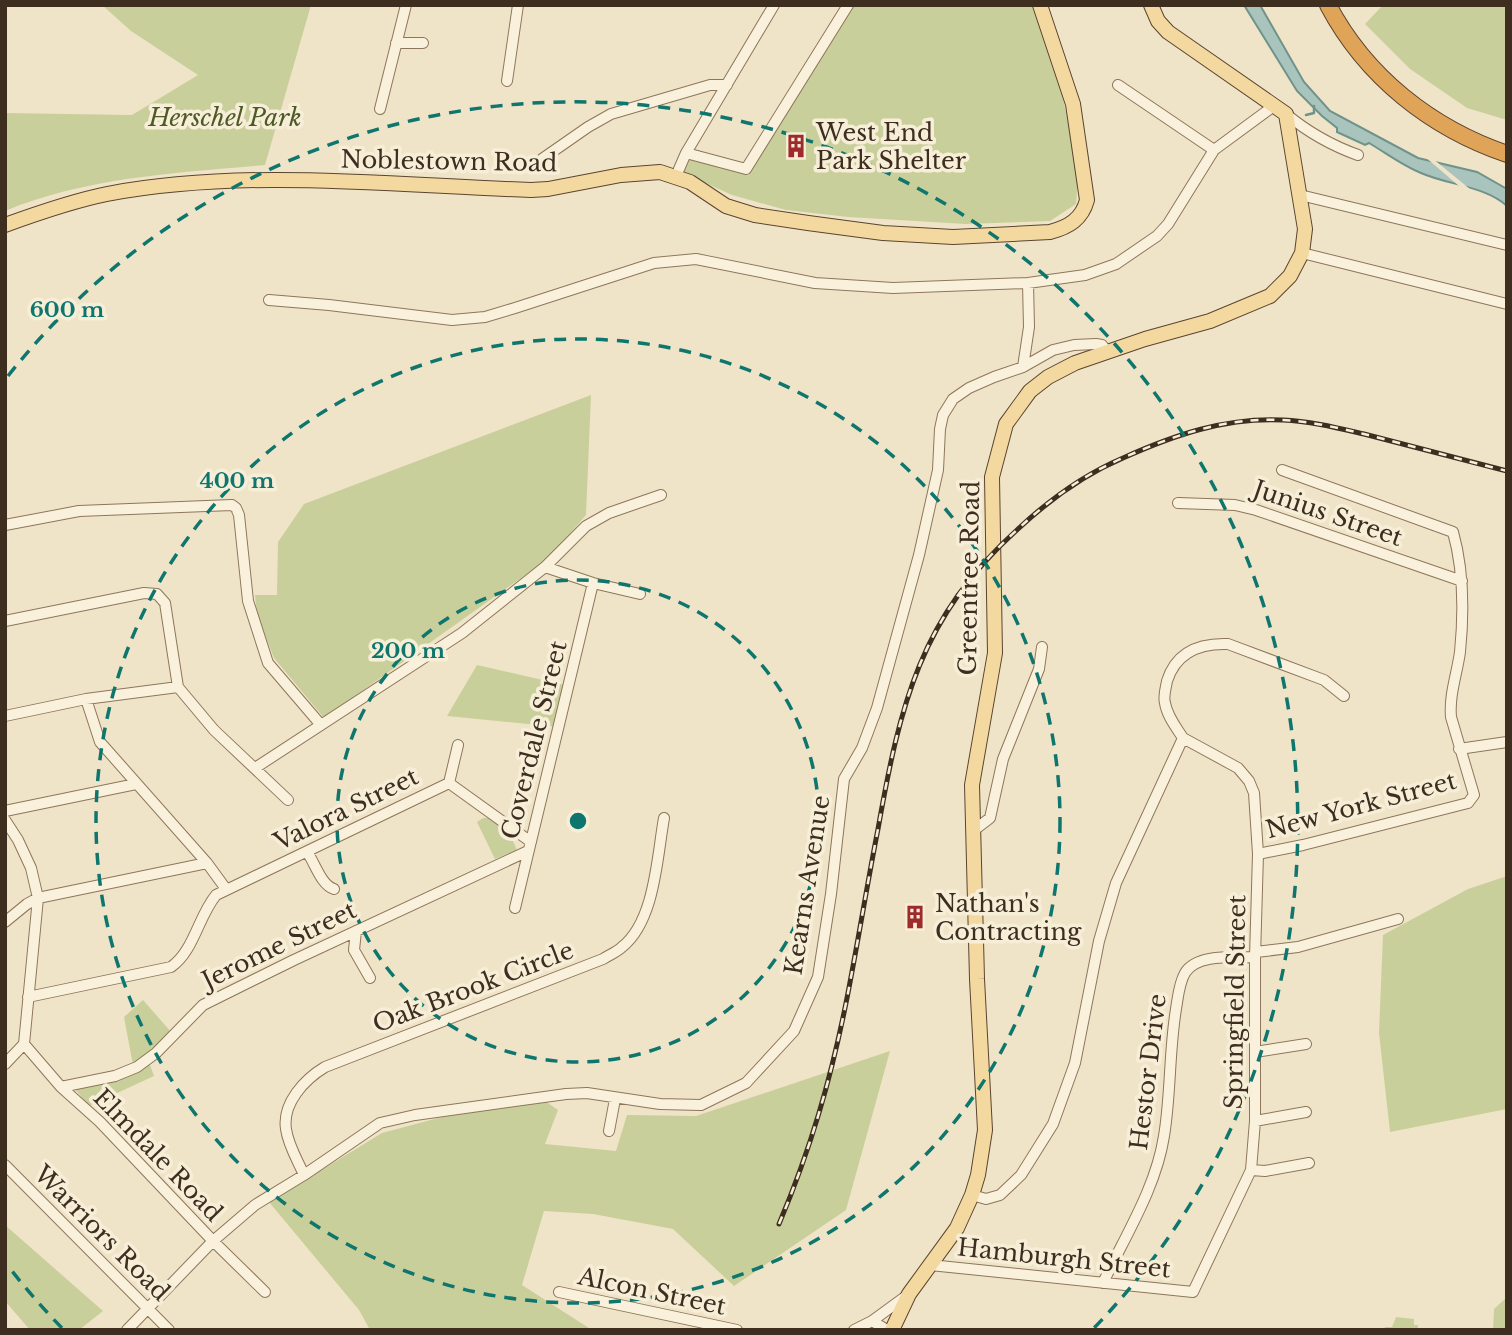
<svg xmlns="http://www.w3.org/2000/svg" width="1512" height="1335" font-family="'Libre Baskerville',serif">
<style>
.green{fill:#c9cf9b}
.water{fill:#a9c4bc;stroke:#6f938a;stroke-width:2}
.pier{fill:#f0e4c8}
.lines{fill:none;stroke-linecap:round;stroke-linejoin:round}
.stream{stroke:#6f938a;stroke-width:2.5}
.minor-casing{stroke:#8d765c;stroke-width:12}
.major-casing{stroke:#5b4430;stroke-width:16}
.highway-casing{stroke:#5b4430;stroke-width:18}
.minor{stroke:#faf1dc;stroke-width:10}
.major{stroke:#f3d9a0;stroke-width:14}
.highway{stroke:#e0a458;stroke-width:16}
.rail-casing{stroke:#3d2e20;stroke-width:5}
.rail{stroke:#f7eed8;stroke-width:2.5;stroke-dasharray:8;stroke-linecap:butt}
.ring{fill:none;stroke:#0f766e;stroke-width:3.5;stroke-dasharray:12 9}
.labels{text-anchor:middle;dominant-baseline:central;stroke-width:7;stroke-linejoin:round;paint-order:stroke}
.park-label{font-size:24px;font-style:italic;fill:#4d5a26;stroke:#f7eed8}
.poi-label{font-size:24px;fill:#3d2e20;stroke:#f7eed8;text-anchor:start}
.street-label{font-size:24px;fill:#3d2e20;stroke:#f7eed8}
.centre{fill:#0f766e;stroke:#f7eed8;stroke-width:3.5}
.ring-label{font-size:21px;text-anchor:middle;font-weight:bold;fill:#0f766e;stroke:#f7eed8;stroke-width:7;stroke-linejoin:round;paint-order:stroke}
</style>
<rect width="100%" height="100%" fill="#f0e4c8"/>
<path class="green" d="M102,5H311L265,165C178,173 87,177 5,211V113L132,115L198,75L131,31Z
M853,5H1037L1058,77L1079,169L1076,204L1050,221L965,224L848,217L786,210L732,195L683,173L690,159L748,175Z
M1383,5H1507V120L1467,108L1410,69L1365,24Z
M591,395L586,515L549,558L324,718L274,658L257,615L255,595H277L278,542L304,504Z
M477,665L569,686L559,727L447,716Z
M483,818H492L509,832L517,850L495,859L477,822Z
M1507,876V1109L1390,1132L1379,1033L1383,935L1468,889Z
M143,1000L172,1033L133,1065L124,1017Z
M890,1051L846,1210L734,1286L673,1229L593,1214L544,1211L522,1285L592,1330H370L359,1310L269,1202L382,1133L442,1117L545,1101L558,1110L545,1144L616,1151L627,1115L696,1116Z
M149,1062L154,1076L89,1106L75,1089Z
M5,1225L103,1311L79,1330H30L5,1301Z
M1507,1297V1330H1493L1494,1309Z
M1396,1317L1414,1319V1325H1418V1330H1384L1385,1327H1392Z"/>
<path class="water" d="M1244,5H1260L1304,82L1330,111L1418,158L1477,172L1507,189V206C1485,186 1448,185 1421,173C1403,166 1386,153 1369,143L1365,145L1337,132V128L1322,116L1297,91Z"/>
<path class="pier" d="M1424,156L1432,158L1476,194L1466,192Z"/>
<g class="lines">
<path class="stream" d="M1306,115L1314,113V106"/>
<g class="minor-casing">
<path id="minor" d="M396,43H423
M507,81L518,5
M1118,85L1214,150
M380,109L406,5
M1286,114C1309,133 1330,145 1358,155
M686,153L746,169L848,5
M542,159L588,127L611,114L710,85H727
M676,176L686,153L774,5
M1300,195L1507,245
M1302,253L1507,304
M269,300L329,305L452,320L485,317L515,308L654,263L696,259L815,283L893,288L1028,283L1085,275L1116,264L1157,236L1168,224L1214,150L1275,105
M1023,367L1029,327L1028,283
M1178,503L1235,505L1256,510L1462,581
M5,525L79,511L232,505L236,508L239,515L248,601L268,663L321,725
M545,567L593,583L640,594
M5,621L144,593L157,594L165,603L178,687L214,730L288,800
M86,699L100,742L207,863L226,889
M5,716L86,699L178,687
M1459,749L1507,742
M255,768L462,633L545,567L586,526L609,513L661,495
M449,783L531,842
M449,783L458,745
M5,811L136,784
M5,820L18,840L31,868L38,898L24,1044L5,1064
M973,831L990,818L1003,759L1039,669L1042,647
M307,852C315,863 321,885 334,889
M1258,854L1303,845L1468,803L1474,795L1451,717C1449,695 1457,674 1460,652C1464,612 1464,571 1453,532L1282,470
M515,908L593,583
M5,922L27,904L38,898L207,863
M356,931L354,950L370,978
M1256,952L1298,947L1398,919
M28,997L171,967C194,951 198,917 216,895L449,783
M24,1044L61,1087L100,1122L213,1241L265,1292
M1255,1052L1306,1044
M61,1087L115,1076L137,1067L156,1053L203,1005L294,960L528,851
M1255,1121L1306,1112
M609,1131L615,1099
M5,1165L169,1330
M1251,1170L1265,1171L1309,1163
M304,1175C298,1161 288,1145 286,1129C282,1103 305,1079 325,1067L603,959C609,955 617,952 622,947C655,921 657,857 664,818
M972,1195L986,1199L1000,1195L1021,1175L1053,1124L1075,1063L1099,941L1116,883L1183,738C1176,727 1167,716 1165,703C1163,697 1166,687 1167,681C1176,652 1200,643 1228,644L1324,680L1344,696
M930,1265L1193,1292L1251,1170L1255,1121V957L1258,854L1254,793L1249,781L1238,768L1183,738
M1103,1283C1125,1236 1156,1188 1164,1136C1171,1094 1169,1051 1176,1009C1178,997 1179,983 1185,973C1197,953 1236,958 1255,957
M559,1292L737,1330
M872,1321L909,1294
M127,1330L213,1241L255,1205L304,1175L380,1123L415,1115L566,1094L587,1093L660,1104L701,1105L746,1083L794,1031L818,977L831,894L844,779L862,748L877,708L919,555L938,470L940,429L943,415L953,399L969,388L994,377L1023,367L1053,350L1074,345L1096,344L1102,345L1107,351
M854,1330L872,1321L887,1330"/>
</g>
<g class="major-casing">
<path id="major" d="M5,225C38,213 72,201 107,194C244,168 392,185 531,190L548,189L621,175L660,172L690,182L726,206L755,215L808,223L883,233L953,237L1050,232C1069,227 1082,219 1087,200L1073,104L1040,5
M892,1330L909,1294L957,1228L972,1195L978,1175L985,1130L977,979L972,785L995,653L992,477L1006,424L1030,391L1048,377L1075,363L1145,339L1210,321L1270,296L1290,276L1302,253L1305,229L1286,114L1168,32L1158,21L1151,5"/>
</g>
<g class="highway-casing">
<path id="highway" d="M1328,5C1366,77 1431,128 1507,154"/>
</g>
<use href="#minor" class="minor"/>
<use href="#major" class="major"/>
<use href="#highway" class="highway"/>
<g class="rail-casing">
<path id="rail" d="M779,1224C811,1148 831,1079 847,998C858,942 867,885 878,829C900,705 920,617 1018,529C1049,500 1083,475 1123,458C1174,435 1226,417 1283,420C1310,421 1338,428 1364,434C1412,446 1459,459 1507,471"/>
</g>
<use href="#rail" class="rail"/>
</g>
<g class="ring">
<circle cx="578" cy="821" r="241"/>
<circle cx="578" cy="821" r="482"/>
<path d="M62 1328A723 723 0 0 1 8 1266M8 376A723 723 0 1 1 1094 1328"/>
</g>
<defs>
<g id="building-bare" transform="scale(1.89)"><path d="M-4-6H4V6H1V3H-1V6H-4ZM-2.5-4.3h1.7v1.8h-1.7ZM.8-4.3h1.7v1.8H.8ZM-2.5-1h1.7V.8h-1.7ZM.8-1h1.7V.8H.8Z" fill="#9e2a2b" stroke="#f7eed8" stroke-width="2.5" paint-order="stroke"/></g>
</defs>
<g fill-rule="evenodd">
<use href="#building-bare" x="796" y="146"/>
<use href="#building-bare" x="915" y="917"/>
</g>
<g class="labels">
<g class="park-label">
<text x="225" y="117">Herschel Park</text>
</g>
<g class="poi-label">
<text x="816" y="132">West End<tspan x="816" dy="28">Park Shelter</tspan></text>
<text x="935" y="903">Nathan's<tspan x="935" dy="28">Contracting</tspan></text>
</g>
<g class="street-label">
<text transform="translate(449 161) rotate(1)">Noblestown Road</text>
<text transform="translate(1328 513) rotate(19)">Junius Street</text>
<text transform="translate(969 578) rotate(-89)">Greentree Road</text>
<text transform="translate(534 740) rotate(-76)">Coverdale Street</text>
<text transform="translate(1361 805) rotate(-15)">New York Street</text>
<text transform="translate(346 809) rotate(-26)">Valora Street</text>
<text transform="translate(807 885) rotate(-81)">Kearns Avenue</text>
<text transform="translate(279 945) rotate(-26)">Jerome Street</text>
<text transform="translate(473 987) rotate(-21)">Oak Brook Circle</text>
<text transform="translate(1235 1002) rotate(-89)">Springfield Street</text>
<text transform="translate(1148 1072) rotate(-83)">Hestor Drive</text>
<text transform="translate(158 1155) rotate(46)">Elmdale Road</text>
<text transform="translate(102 1233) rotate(45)">Warriors Road</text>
<text transform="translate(1064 1258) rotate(6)">Hamburgh Street</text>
<text transform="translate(652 1291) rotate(12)">Alcon Street</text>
</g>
</g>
<circle cx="578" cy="821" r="10" class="centre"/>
<g class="ring-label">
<text x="67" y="317">600 m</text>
<text x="237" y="488">400 m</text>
<text x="408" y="658">200 m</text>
</g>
<rect width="1512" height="1335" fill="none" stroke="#3d2e20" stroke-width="14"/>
</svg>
